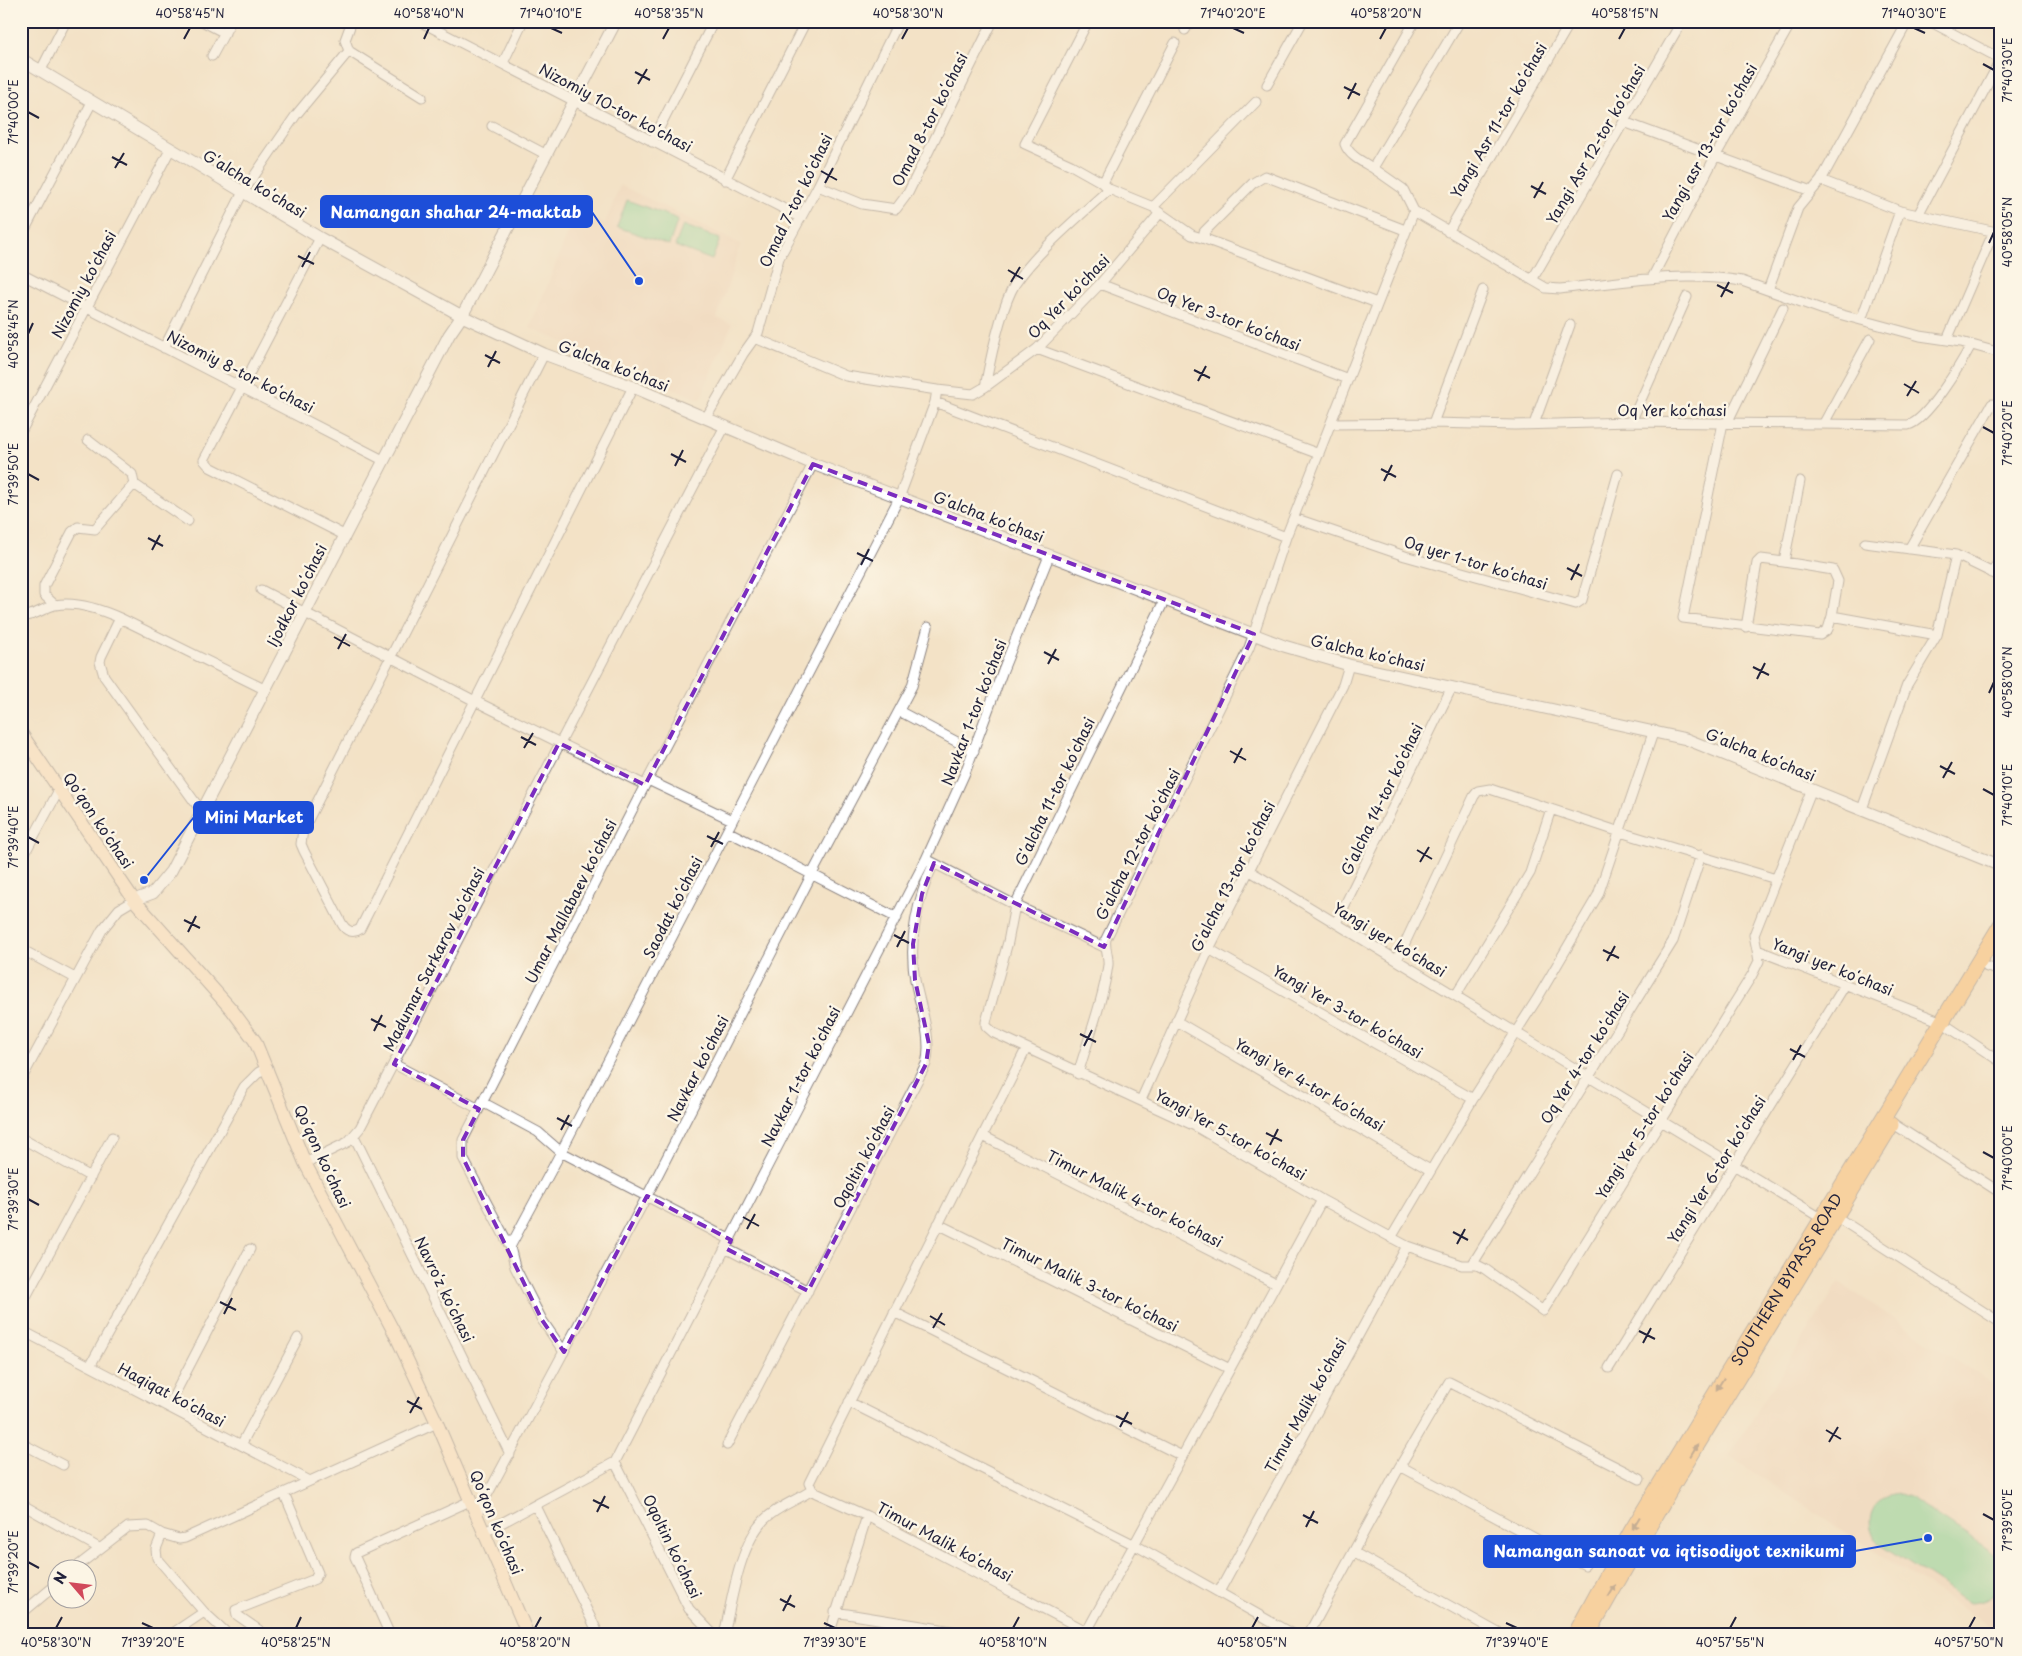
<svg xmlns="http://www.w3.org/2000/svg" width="2022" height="1656" font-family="'Playpen Sans',sans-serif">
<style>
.built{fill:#f0d5bc}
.green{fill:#7ed295;stroke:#507a68}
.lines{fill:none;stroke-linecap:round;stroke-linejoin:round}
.minor-casing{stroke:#8a8280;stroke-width:11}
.tertiary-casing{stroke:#8a8280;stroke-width:13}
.secondary-casing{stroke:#8a8280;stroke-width:14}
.trunk-casing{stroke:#8a8280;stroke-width:17}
.minor{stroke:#fff;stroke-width:9}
.tertiary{stroke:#fff;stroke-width:11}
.secondary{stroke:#fee4c6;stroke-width:12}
.trunk{stroke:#fdbc70;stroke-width:15}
.oneway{fill:#906f56}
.marked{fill:none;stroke:#7b2cbf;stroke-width:4;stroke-dasharray:10 6;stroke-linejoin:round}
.ticks{fill:none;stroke:#22223b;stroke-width:2}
.labels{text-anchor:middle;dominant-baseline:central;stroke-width:5;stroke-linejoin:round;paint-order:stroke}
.street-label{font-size:15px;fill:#22223b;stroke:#fcf5e5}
.leader{fill:none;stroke:#1d4ed8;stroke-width:2}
.callout-dot{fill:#1d4ed8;stroke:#fcf5e5;stroke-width:2}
.callout{fill:#1d4ed8;stroke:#1d4ed8;stroke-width:2}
.callout-label{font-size:16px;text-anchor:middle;font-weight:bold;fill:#fff}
.neatline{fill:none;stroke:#22223b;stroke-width:2}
.ticks-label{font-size:12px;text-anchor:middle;fill:#22223b}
</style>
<rect width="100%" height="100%" fill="#fcf5e5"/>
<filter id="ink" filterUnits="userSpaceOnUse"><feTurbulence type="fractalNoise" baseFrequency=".02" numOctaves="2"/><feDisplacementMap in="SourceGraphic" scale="10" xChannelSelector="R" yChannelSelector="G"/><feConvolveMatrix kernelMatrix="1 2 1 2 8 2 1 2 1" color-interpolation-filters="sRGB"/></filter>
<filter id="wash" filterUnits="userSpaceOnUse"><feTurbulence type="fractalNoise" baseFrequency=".0096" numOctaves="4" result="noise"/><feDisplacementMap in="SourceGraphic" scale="20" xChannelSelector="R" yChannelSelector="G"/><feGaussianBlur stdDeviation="1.12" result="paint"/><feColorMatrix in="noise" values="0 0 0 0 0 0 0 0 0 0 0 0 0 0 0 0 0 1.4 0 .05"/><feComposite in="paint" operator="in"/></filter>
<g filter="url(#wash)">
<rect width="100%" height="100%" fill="#f3e2c6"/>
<path class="built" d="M620,185L741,244L717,318L732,324L700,400L530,328L575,215L605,223Z
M1839,1282L2001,1390V1621L1995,1630L1729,1456Z"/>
<path class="green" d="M627,200L678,219L669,245L617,227Z
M683,225L720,239L712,260L675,246Z
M1900,1494L1909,1497L1999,1557C2009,1583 1996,1603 1969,1603L1878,1543C1861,1521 1873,1495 1900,1494Z"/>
</g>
<g filter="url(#ink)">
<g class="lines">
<g class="minor-casing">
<path id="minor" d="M202,21L225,33
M419,21L800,217
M1088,21L1025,144L1071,165L1103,183
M1460,21L1373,168L1403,189L1414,211L1546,288L1560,289C1620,282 1682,271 1742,281L1824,310L1920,336L1961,342L2001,353
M1929,21L2001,59
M1185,30L1190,21
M349,51L345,40L352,21
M212,56L231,21
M503,63L523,21
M41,70L66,21
M1267,85L1303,21
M1624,122L1811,191
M492,126L547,155
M652,142L714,21
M1373,168C1363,162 1349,156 1345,144L1415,21
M725,180L806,21
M1821,180L1900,211L2001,233
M818,186L862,204L896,209L908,193L993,21
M1109,189L1153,207L1256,102
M1156,210L1192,235L1205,239
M1918,215L2001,59
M1448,232L1571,21
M21,237L92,102
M320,238L204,460L210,467L344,535
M21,274L383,460
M1652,278L1716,155L1792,21
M1532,280L1682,21
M1100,284L1348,379
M1768,290L1798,208L1821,180L1908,21
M1377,303L1205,239L1204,232L1253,183L1265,176L1405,230
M1861,320L1900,211
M755,338L846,376L937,390
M1947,340L1994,231
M164,348L243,192L296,115L349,51L422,97
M1037,349L1319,454
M544,354L303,830L301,844L304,851L342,924C346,931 353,934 360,929L633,387
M985,387L1037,349L1100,284L1160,213
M935,402L1286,537
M706,418L743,354L758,333L779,258L818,186L899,21
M1631,422L1687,297
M1433,423L1483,290
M1723,423L1683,618L1820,635L1828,629L1832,616L1937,635
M1727,423L1783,308
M1824,423L1870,339
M1331,424L1433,423L1515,425L1631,422L1908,425C1926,422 1962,362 1971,345
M1534,424L1570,325
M21,432L170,150
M88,440L132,474L134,484
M1800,481L1784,562L1833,570L1838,581L1832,616
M1294,518L1405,556L1576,604L1582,600L1618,474
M1865,543L1956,555L2001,577
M1909,549L1992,404
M1992,573L2001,557
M261,590L473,700L645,785
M55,605L44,595V586L72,532L78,527L95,529L134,484L188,521
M21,616C34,617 43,608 55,605C75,601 102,610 120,618
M1746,627L1757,563L1761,559L1784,562
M899,711L974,751
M648,780L732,820
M1811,791L1754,935L1757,950L1942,1022
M1862,809L1907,685L1937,635L1956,555
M202,812L104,676L100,662L101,657L120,618L264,689
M727,831L897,918
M926,859L1015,905L1008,942L986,1022V1026L994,1033L1195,1126L1322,1200L1407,1246L1219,1592
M21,860L59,790
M1250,871L1821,1218
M1336,923L1452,687
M1104,947L1015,905L1164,601
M21,949L75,978
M1209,949L1473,1099
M1397,960L1474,796L1478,791L1490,789L1620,832L1776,879
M1987,967L2001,971
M1456,995L1530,873L1551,809
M1176,1021L1430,1170
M1950,1028L2001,1062
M1026,1049L809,1483L812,1490L816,1493L867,1516L1094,1635
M394,1064L479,1109
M1078,1074C1088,1039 1103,1001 1108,965C1109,955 1104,948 1106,939L1249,648L1286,537L1414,211
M21,1080L102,930L119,909L134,900
M1141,1100L1209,949L1343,685L1349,665
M482,1102L538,1132L561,1152L731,1240
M1892,1123L2001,1193
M354,1136L510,1454
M983,1136L1276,1284
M21,1138L91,1177
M305,1163L348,1142L360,1128L725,426
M1835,1216L2001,1323
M938,1224L1230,1369
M1391,1238L1473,1099L1537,999L1598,895L1654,730
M1407,1246L1462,1265H1477L1485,1269L1543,1311L1752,975L1759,961L1757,950
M510,1247L561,1152L899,498L935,402L937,390L973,394L985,387C990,361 1002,305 1015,284C1039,249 1078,218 1109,189L1103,183L1175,43
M727,1249L808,1291
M1472,1265L1673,941L1701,855
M21,1306L112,1137
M894,1312L1182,1456
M21,1330L310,1481
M564,1352L542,1320L515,1267L510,1247L463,1158V1140L645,785L813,464
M90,1366L244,1087L259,1072L268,1068
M1609,1368L1845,985
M849,1402L1135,1545L1294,1635
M168,1407L250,1249
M21,1443L63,1465
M241,1445L298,1338
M727,1445L926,1064C933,1038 920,1007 915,980C908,941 917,899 934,863
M615,1462L689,1609L714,1635
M1400,1466L1585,1565
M21,1504L99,1548
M536,1506L599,1635
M476,1516L647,1196L812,874L912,686L928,627
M483,1533L615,1462L926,859L965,773L1003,670L1049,556
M162,1534L179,1539L185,1538L437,1423
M1353,1552L1502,1635
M75,1568L128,1527L148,1526L162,1534L156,1549L157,1558L204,1612L170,1635
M204,1612L229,1635
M835,1612L977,1635
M21,1614L58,1583
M266,1635L237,1615L236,1610L315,1579L318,1573L284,1493
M390,1635L355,1557L356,1553L470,1501
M724,1635C732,1600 739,1546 764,1520C778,1506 796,1501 812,1490
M829,1635L867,1516
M1083,1635L1087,1631L1322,1200
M1308,1635L1400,1466L1449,1382L1640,1479"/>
</g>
<g class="tertiary-casing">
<path id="tertiary" d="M21,59L320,238L462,316L544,354L633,387L813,464L1284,646L1349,665L1686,739L2001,866
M134,900L153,893L171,871L449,335L462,316L616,21"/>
</g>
<g class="secondary-casing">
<path id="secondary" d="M21,733L134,900L232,1010L255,1041L305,1163L396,1336L437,1423L528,1635"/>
</g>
<g class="trunk-casing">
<g id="trunk">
<path id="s1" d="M1575,1635L1631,1532L2001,925"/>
<path d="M1587,1635L1669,1491L1891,1125"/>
</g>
</g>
<use href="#minor" class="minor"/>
<use href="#tertiary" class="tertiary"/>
<use href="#secondary" class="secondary"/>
<use href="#trunk" class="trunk"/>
</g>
<defs><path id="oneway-solid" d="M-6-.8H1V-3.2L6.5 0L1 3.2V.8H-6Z" transform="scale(1.25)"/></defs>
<g class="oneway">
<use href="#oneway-solid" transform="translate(1720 1384) rotate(122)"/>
<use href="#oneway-solid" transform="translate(1694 1450) rotate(-59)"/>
<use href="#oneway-solid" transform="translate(1636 1523) rotate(121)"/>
<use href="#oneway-solid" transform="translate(1612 1591) rotate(-60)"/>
</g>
</g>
<path d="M0 0H2022V1656H0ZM813,464L1254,634L1104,947L934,863L922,894L913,944L915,980L929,1044L926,1064L808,1291L727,1249L731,1240L647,1196L564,1352L542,1320L463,1158V1140L479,1109L394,1064L559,743L645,785Z" fill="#f3e2c6" fill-opacity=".55" fill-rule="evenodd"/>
<path class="marked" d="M813,464L1254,634L1104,947L934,863L922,894L913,944L915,980L929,1044L926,1064L808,1291L727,1249L731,1240L647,1196L564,1352L542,1320L463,1158V1140L479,1109L394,1064L559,743L645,785Z"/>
<path class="ticks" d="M551,28L562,33M1233,28L1244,33M1914,28L1925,33M184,39L190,28M424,39L429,28M663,39L669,28M902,39L908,28M1380,39L1386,28M1619,39L1625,28M1983,64L1994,70M635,72L650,80M638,84L647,69M1344,87L1360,95M1348,99L1356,83M28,112L39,118M112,157L127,165M115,168L124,153M821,171L837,180M825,183L833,168M1531,186L1546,194M1534,198L1543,182M1989,243L1994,232M298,256L314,264M302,267L310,252M1008,270L1023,279M1011,282L1020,267M1717,285L1733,293M1721,297L1729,282M28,334L33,323M485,355L500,363M488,367L496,351M1194,370L1210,378M1198,381L1206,366M1904,384L1919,393M1907,396L1916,381M1983,427L1994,433M671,454L686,462M675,466L683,450M1381,469L1396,477M28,474L39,480M1384,481L1392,465M148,538L163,546M152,550L160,535M857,553L873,561M861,565L869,549M1567,568L1582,576M1571,580L1579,564M334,637L350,646M338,649L346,634M1044,652L1059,660M1048,664L1056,649M1753,667L1769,675M1757,679L1765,663M1989,693L1994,682M521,737L536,745M524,748L533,733M1230,751L1246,760M1234,763L1242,748M1940,766L1955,774M1943,778L1952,762M1983,789L1994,795M707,836L723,844M28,837L39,843M711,847L719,832M1417,850L1432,859M1420,862L1429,847M184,920L200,928M188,932L196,916M894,935L909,943M897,947L905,931M1603,950L1619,958M1607,961L1615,946M371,1019L386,1027M374,1031L382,1015M1080,1034L1096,1042M1084,1046L1092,1030M1790,1049L1805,1057M1793,1060L1801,1045M557,1118L572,1126M561,1130L569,1115M1266,1133L1282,1141M1270,1145L1278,1129M1983,1152L1994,1158M28,1199L39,1205M743,1217L759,1226M747,1229L755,1214M1453,1232L1468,1240M1457,1244L1465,1229M220,1302L236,1310M224,1314L232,1298M930,1316L945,1325M933,1328L942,1313M1639,1331L1655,1339M1643,1343L1651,1328M407,1401L422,1409M410,1413L419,1397M1116,1416L1132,1424M1120,1427L1128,1412M1826,1430L1841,1439M1829,1442L1838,1427M593,1500L609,1508M597,1512L605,1496M1983,1514L1994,1520M1303,1515L1318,1523M1306,1527L1314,1511M28,1562L39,1568M780,1599L795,1607M783,1611L791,1595M142,1623L153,1628M824,1623L835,1628M1506,1623L1517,1628M56,1628L62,1617M296,1628L301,1617M535,1628L541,1617M1013,1628L1019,1617M1252,1628L1258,1617M1730,1628L1736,1617M1969,1628L1975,1617"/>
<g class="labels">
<g class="street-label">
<text transform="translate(616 107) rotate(28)">Nizomiy 10-tor koʻchasi</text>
<text transform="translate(929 119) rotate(-63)">Omad 8-tor koʻchasi</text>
<text transform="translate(1498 120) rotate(-60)">Yangi Asr 11-tor koʻchasi</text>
<text transform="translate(1709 142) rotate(-61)">Yangi asr 13-tor koʻchasi</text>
<text transform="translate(1595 144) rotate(-60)">Yangi Asr 12-tor koʻchasi</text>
<text transform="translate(255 183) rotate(31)">Gʻalcha koʻchasi</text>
<text transform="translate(795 200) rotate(-64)">Omad 7-tor koʻchasi</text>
<text transform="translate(83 284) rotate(-62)">Nizomiy koʻchasi</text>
<text transform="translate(1068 296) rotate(-46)">Oq Yer koʻchasi</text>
<text transform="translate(1229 318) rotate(21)">Oq Yer 3-tor koʻchasi</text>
<text transform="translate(614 365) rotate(21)">Gʻalcha koʻchasi</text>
<text transform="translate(241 371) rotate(27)">Nizomiy 8-tor koʻchasi</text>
<text x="1672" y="409">Oq Yer koʻchasi</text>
<text transform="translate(989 516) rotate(21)">Gʻalcha koʻchasi</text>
<text transform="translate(1476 562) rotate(17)">Oq yer 1-tor koʻchasi</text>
<text transform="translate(296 595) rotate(-63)">Ijodkor koʻchasi</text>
<text transform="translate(1368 652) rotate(13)">Gʻalcha koʻchasi</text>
<text transform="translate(973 712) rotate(-69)">Navkar 1-tor koʻchasi</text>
<text transform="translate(1761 754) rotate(22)">Gʻalcha koʻchasi</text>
<text transform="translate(1054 791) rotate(-64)">Gʻalcha 11-tor koʻchasi</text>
<text transform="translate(1381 799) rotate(-64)">Gʻalcha 14-tor koʻchasi</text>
<text transform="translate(99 820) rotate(56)">Qoʻqon koʻchasi</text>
<text transform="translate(1137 844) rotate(-63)">Gʻalcha 12-tor koʻchasi</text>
<text transform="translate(1232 876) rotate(-63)">Gʻalcha 13-tor koʻchasi</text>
<text transform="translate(570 901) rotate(-63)">Umar Mallabaev koʻchasi</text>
<text transform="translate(672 907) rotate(-63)">Saodat koʻchasi</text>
<text transform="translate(1390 939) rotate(31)">Yangi yer koʻchasi</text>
<text transform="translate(433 959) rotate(-63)">Madumar Sarkarov koʻchasi</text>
<text transform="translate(1833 966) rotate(22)">Yangi yer koʻchasi</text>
<text transform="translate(1348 1011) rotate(30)">Yangi Yer 3-tor koʻchasi</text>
<text transform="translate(1584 1057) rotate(-58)">Oq Yer 4-tor koʻchasi</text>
<text transform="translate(697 1068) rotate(-63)">Navkar koʻchasi</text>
<text transform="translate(800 1076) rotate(-63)">Navkar 1-tor koʻchasi</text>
<text transform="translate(1310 1084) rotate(30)">Yangi Yer 4-tor koʻchasi</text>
<text transform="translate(1644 1125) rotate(-58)">Yangi Yer 5-tor koʻchasi</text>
<text transform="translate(1231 1134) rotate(29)">Yangi Yer 5-tor koʻchasi</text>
<text transform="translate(323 1156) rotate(65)">Qoʻqon koʻchasi</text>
<text transform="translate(863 1157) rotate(-62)">Oqoltin koʻchasi</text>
<text transform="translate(1716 1169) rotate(-58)">Yangi Yer 6-tor koʻchasi</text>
<text transform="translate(1135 1198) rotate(27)">Timur Malik 4-tor koʻchasi</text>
<text stroke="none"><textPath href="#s1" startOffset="414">SOUTHERN BYPASS ROAD</textPath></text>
<text transform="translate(1090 1284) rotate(26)">Timur Malik 3-tor koʻchasi</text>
<text transform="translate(445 1289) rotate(64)">Navroʻz koʻchasi</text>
<text transform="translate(172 1394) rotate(28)">Haqiqat koʻchasi</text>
<text transform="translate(1305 1405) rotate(-61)">Timur Malik koʻchasi</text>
<text transform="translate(497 1522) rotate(67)">Qoʻqon koʻchasi</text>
<text transform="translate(945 1541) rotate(28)">Timur Malik koʻchasi</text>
<text transform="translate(673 1546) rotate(64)">Oqoltin koʻchasi</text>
</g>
</g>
<path class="leader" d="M639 281L592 212M144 880L194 817M1928 1538L1855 1551"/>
<g class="callout-dot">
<circle cx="639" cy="281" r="5"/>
<circle cx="144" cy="880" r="5"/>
<circle cx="1928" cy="1538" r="5"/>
</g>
<g class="callout">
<rect x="321" y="196" width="271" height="31" rx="5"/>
<rect x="194" y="802" width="119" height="31" rx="5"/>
<rect x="1484" y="1536" width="371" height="31" rx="5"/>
</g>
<g class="callout-label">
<text x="456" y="218">Namangan shahar 24-maktab</text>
<text x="254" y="823">Mini Market</text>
<text x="1669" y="1557">Namangan sanoat va iqtisodiyot texnikumi</text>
</g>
<rect width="2022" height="1656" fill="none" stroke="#fcf5e5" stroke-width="55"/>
<g transform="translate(72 1584) rotate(298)"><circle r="24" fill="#fcf5e5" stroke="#a5a1a1"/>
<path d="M0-4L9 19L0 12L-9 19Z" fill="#d1495b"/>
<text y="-8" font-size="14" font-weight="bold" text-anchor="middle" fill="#22223b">N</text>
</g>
<rect x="28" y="28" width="1966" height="1600" class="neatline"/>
<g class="ticks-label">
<text x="190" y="18">40°58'45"N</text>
<text x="429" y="18">40°58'40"N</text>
<text x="551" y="18">71°40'10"E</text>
<text x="669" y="18">40°58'35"N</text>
<text x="908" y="18">40°58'30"N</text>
<text x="1233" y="18">71°40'20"E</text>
<text x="1386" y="18">40°58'20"N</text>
<text x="1625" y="18">40°58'15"N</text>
<text x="1914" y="18">71°40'30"E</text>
<text transform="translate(2008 70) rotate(-90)" y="4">71°40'30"E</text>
<text transform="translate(14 112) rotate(-90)" y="4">71°40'00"E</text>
<text transform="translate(2008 232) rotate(-90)" y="4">40°58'05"N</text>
<text transform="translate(14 334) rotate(-90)" y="4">40°58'45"N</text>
<text transform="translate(2008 433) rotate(-90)" y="4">71°40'20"E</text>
<text transform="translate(14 474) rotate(-90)" y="4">71°39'50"E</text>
<text transform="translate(2008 682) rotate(-90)" y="4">40°58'00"N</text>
<text transform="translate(2008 795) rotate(-90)" y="4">71°40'10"E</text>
<text transform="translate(14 837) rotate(-90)" y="4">71°39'40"E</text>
<text transform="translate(2008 1158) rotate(-90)" y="4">71°40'00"E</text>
<text transform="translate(14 1199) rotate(-90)" y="4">71°39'30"E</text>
<text transform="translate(2008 1520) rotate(-90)" y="4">71°39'50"E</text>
<text transform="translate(14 1562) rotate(-90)" y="4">71°39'20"E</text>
<text x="56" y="1647">40°58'30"N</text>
<text x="153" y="1647">71°39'20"E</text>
<text x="296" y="1647">40°58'25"N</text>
<text x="535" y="1647">40°58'20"N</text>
<text x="835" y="1647">71°39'30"E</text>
<text x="1013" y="1647">40°58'10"N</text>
<text x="1252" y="1647">40°58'05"N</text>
<text x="1517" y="1647">71°39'40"E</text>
<text x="1730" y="1647">40°57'55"N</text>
<text x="1969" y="1647">40°57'50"N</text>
</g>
</svg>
